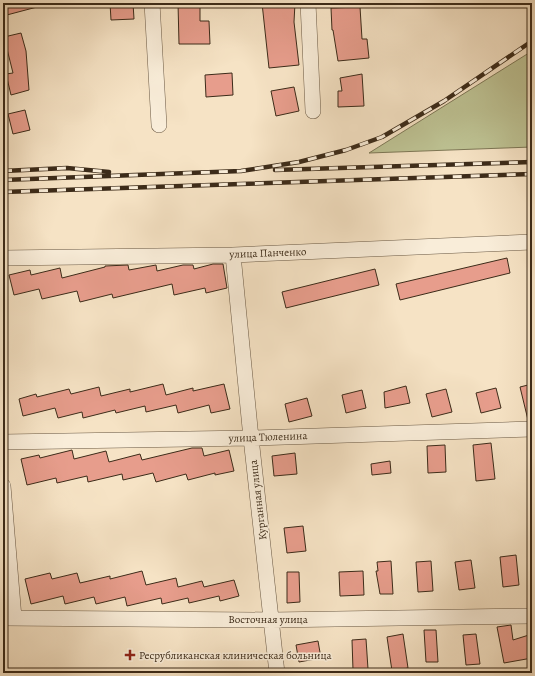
<svg xmlns="http://www.w3.org/2000/svg" width="535" height="676" font-family="Alegreya,serif">
<style>
.green{fill:#bec394;stroke:#7d7756}
.building{fill:#e79d8c;stroke:#3c2b19}
.lines{fill:none;stroke-linecap:round;stroke-linejoin:round}
.minor-casing{stroke:#6a5944;stroke-width:16}
.minor{stroke:#f9edd9;stroke-width:15}
.rail-casing{stroke:#3c2b19;stroke-width:4.5}
.rail{stroke:#f9edd9;stroke-width:3;stroke-dasharray:9;stroke-linecap:butt}
.poi-dot{fill:#8f2418;stroke:#f9edd9;stroke-width:1.5}
.labels{text-anchor:middle;dominant-baseline:central;stroke-width:3;stroke-linejoin:round;paint-order:stroke}
.street-label{font-size:11px;fill:#3c2b19;stroke:#f9edd9}
.poi-label{font-size:11px;fill:#3c2b19;stroke:#f9edd9;text-anchor:start}
</style>
<rect width="100%" height="100%" fill="#f6e3c5"/>
<filter id="stains"><feTurbulence type="fractalNoise" baseFrequency=".005" numOctaves="4"/><feColorMatrix values="0 0 0 0 .2 0 0 0 0 .09 0 0 0 0 .02 0 0 0 .5 -.17"/></filter>
<radialGradient id="worn" r=".72"><stop offset=".6" stop-color="#630" stop-opacity="0"/><stop offset="1" stop-color="#630" stop-opacity=".3"/></radialGradient>
<path class="green" d="M532,51V147L369,153Z"/>
<path class="building" d="M3,3H36L37,7L3,16Z
M110,3H133L134,19L111,20Z
M178,3H200V21H209L210,44H179Z
M262,3H295L294,22L299,65L269,68Z
M360,7L362,39H367L369,58L338,61L333,30H332L331,8Z
M21,33L26,51L29,90L11,95L6,74L13,73L4,37Z
M232,73L233,95L206,97L205,75Z
M362,74L364,106L338,107V91H342L340,78Z
M294,87L299,111L276,116L271,91Z
M25,110L30,130L13,134L8,114Z
M507,258L510,273L400,300L396,284Z
M213,264H223L227,288L206,293L205,288L174,295L172,284L113,298L112,294L80,302L77,291L42,299L39,289L14,295L9,275L30,270L31,275L60,268L62,278L105,267V266L128,265L129,270L156,265L157,271L183,265H193L194,269Z
M375,269L379,285L286,308L282,292Z
M163,384L166,395L193,388V391L224,384L230,409L211,413L209,405L178,413L176,405L146,412L145,406L116,413L115,410L83,418L82,412L58,418L55,408L23,416L19,399L36,394L37,397L69,389L71,394L99,387L101,396L130,389V392Z
M532,384V420H528L520,387Z
M406,386L410,403L385,408L384,392Z
M496,388L501,408L481,413L476,393Z
M446,389L452,412L432,417L426,394Z
M362,390L366,408L346,413L342,395Z
M307,398L312,416L289,422L285,404Z
M491,443L495,479L476,481L473,445Z
M445,445L446,472L428,473L427,446Z
M192,448H202L204,456L229,450L234,471L215,475V473L188,480L186,474L156,482L153,473L123,480L122,474L88,482L87,476L57,483L56,478L27,485L21,459L39,455L40,458L72,450L74,459L106,451L109,462L140,454L142,460Z
M295,453L297,474L274,476L272,456Z
M390,461L391,473L372,475L371,464Z
M303,526L306,551L287,553L284,528Z
M516,555L519,585L503,587L500,557Z
M471,560L475,588L459,590L455,562Z
M391,561L393,594H380L376,571H378L377,562Z
M431,561L433,591L418,592L416,562Z
M142,571L146,585L176,578L178,587L202,581L204,587L234,580L239,596L220,601L219,596L189,603L188,598L162,604L161,598L127,606L125,597L96,604L94,597L65,604L63,596L31,604L25,579L50,573L52,579L77,573L80,583L110,576V579Z
M363,571L364,595L340,596L339,572Z
M287,572H299L300,602L287,603Z
M511,625L513,640L532,634V658L504,663L497,627Z
M424,630H436L438,662H426Z
M403,634L408,668L392,671L387,637Z
M476,634L480,664L466,665L463,635Z
M366,639L368,669L353,670L352,640Z
M318,641L321,658L299,662L296,645Z"/>
<g class="lines">
<g class="minor-casing">
<path id="minor" d="M152,3L159,125
M308,3L313,111
M233,255L251,438L277,673
M3,258L233,255L532,242
M3,442L251,438L532,429
M3,486L14,618
M3,618L272,620L532,616"/>
</g>
<use href="#minor" class="minor"/>
<g class="rail-casing">
<path id="rail" d="M275,170L532,162
M3,171L67,168L109,172
M3,180L241,171L299,162L346,150L382,137L444,101L532,41
M3,192L532,174"/>
</g>
<use href="#rail" class="rail"/>
</g>
<path class="poi-dot" d="M128 649h4v4h4v4h-4v4h-4v-4h-4v-4h4z"/>
<g class="labels">
<g class="street-label">
<text transform="translate(268 253) rotate(-2)">улица Панченко</text>
<text transform="translate(268 437) rotate(-2)">улица Тюленина</text>
<text transform="translate(258 500) rotate(-97)">Курганная улица</text>
<text x="268" y="619">Восточная улица</text>
</g>
<g class="poi-label">
<text x="139" y="655">Ресрубликанская клиническая больница</text>
</g>
</g>
<rect width="535" height="676" fill="none" stroke="#f6e3c5" stroke-width="16"/>
<rect x="4" y="4" width="527" height="668" fill="none" stroke="#3c2b19" stroke-width="2"/>
<rect x="8" y="8" width="519" height="660" fill="none" stroke="#3c2b19"/>
<rect width="100%" height="100%" filter="url(#stains)"/>
<rect width="100%" height="100%" fill="url(#worn)"/>
</svg>
